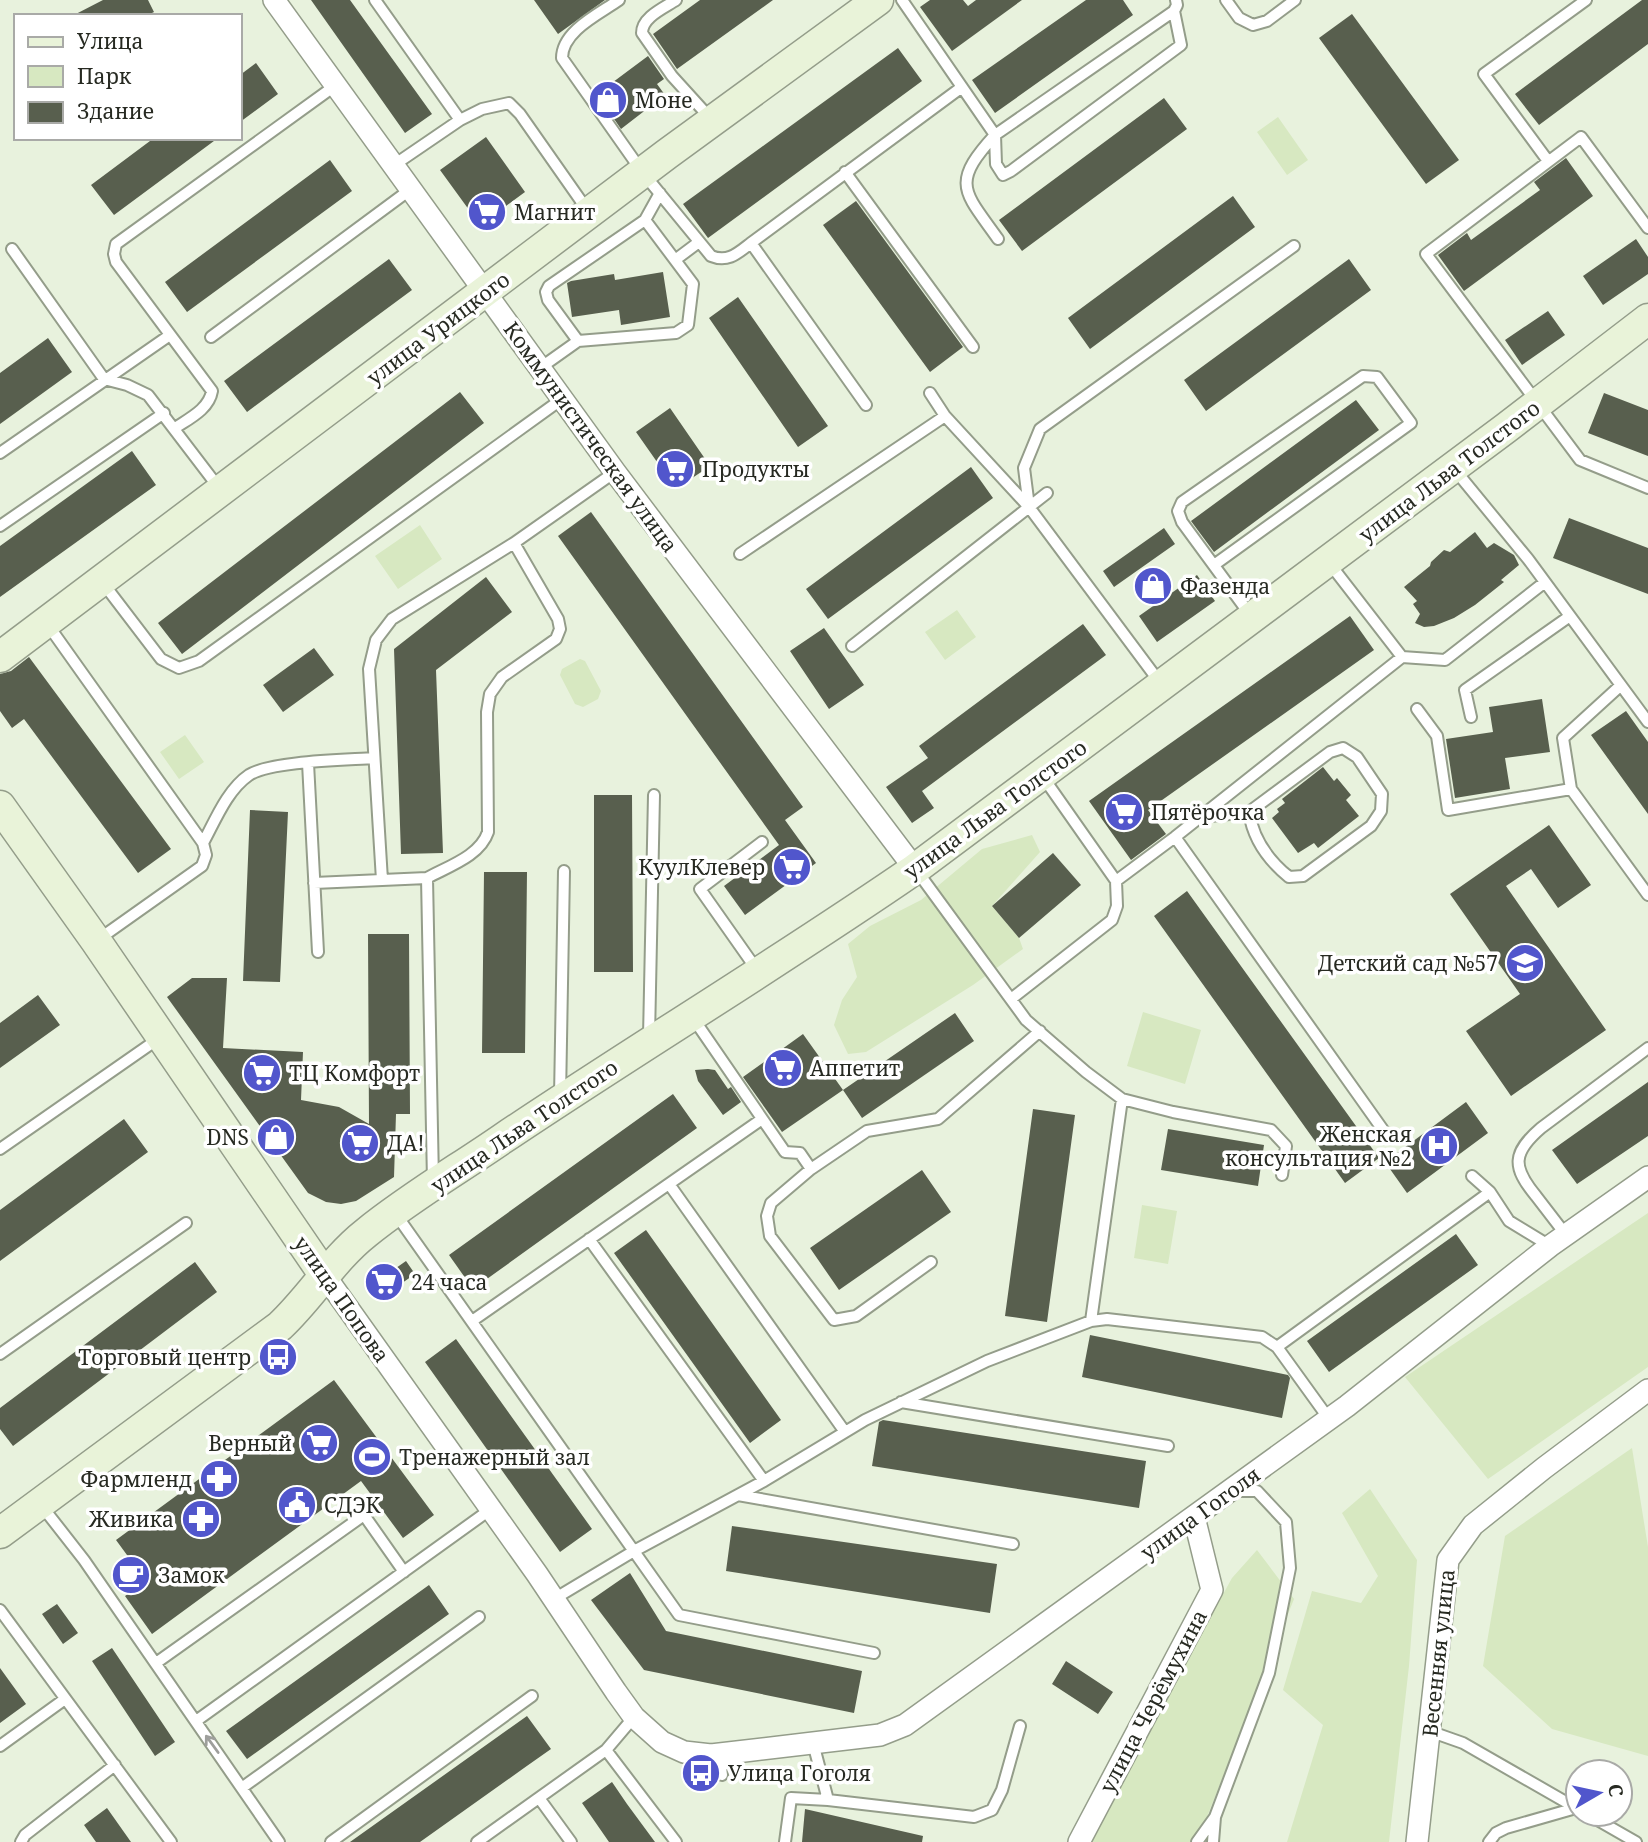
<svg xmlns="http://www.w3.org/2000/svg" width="1648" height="1842" font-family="'Noto Serif',serif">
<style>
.green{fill:#d7e8c1}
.building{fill:#585f4e}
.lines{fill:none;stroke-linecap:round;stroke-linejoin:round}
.lane-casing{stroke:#949d8a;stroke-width:14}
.street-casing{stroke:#949d8a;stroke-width:24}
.secondary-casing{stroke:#949d8a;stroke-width:33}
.lane{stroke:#fff;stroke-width:10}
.street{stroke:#fff;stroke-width:21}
.secondary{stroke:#e9f3d9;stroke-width:30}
.oneway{stroke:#9e9f9c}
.labels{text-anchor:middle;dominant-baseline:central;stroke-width:7;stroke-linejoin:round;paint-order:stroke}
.poi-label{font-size:21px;fill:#272a22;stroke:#fff;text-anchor:start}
.street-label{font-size:21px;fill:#272a22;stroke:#fff}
</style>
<rect width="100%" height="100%" fill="#e8f2dd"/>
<path class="green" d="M1278,117L1308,160L1287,175L1257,132Z
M420,525L442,559L398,589L375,556Z
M957,610L976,637L945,660L925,632Z
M580,659L585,661L601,691L598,699L583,707L575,704L560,675L562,669Z
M185,735L204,762L179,779L160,752Z
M1032,835L1040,852L992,906L1019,938L1023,949L973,985L866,1052L848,1054L834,1025L842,1000L857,977L848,944L870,926L921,900L982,849Z
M1143,1012L1201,1030L1185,1084L1127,1066Z
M1142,1205L1177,1211L1168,1264L1134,1258Z
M1648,1213V1367L1488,1479L1405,1377Z
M1632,1448L1648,1547V1756L1552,1729L1483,1666L1505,1536Z
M1370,1489L1417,1560L1409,1666L1389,1842H1287L1323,1725L1283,1690L1312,1591L1361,1603L1378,1576L1342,1513Z
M1257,1550L1294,1599L1197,1842H1086L1232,1578Z"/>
<path class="building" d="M103,0H148L154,12L146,16H72Z
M311,0H350L432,114L405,133Z
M534,0H605L558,34Z
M700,0H773L677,69L653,34Z
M930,0H963L968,6L976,0H1022L952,51L920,7Z
M1086,0H1123L1133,15L995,113L972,80Z
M1642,0H1648V44L1539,125L1515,94Z
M1352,14L1459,160L1426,184L1319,38Z
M898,48L922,81L708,238L683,204Z
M648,56L664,79L657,84L665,95L621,129L597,94Z
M256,63L278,94L240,122V75Z
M1164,98L1187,129L1022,251L999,220Z
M486,137L525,192L480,225L440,170Z
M154,138H218L114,215L91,185Z
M1566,158L1593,196L1464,291L1438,255L1467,233L1471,240L1540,190L1534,182Z
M330,160L352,191L187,312L165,282Z
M1233,196L1255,227L1090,349L1068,318Z
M856,201L963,347L930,372L823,225Z
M1636,239L1648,257V274L1603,305L1583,276Z
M389,259L412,290L247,412L224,381Z
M1349,259L1371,290L1206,411L1184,380Z
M663,272L670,317L621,325L619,310L572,317L567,283L571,281L614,274L615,280Z
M738,297L828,426L798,447L709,318Z
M1548,311L1565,335L1522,365L1505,340Z
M48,338L72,372L0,424V373Z
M460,392L484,423L182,654L158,623Z
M1604,393L1648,410V456L1588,433Z
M1356,400L1379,430L1214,552L1191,521Z
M670,408L710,466L676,489L636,432Z
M132,451L156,485L0,597V546Z
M971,467L993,498L828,619L806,589Z
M591,512L803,807L785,820L816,863L745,915L724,886L779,845L558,536Z
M1569,518L1648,548V594L1553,558Z
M1164,528L1175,544L1114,587L1103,571Z
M1475,532L1487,548L1494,543L1514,555L1519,565L1501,580L1504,582L1475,605L1454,618L1434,626L1424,627L1415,623L1420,614L1413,604L1417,601L1404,587L1430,566L1431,562L1444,550L1450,552Z
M1197,575L1215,601L1157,642L1139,616Z
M486,577L512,612L436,670L443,853L401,854L394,649Z
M1350,616L1374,650L1148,810L1166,834L1131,860L1089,801Z
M1083,624L1106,655L922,791L934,808L912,823L886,787L928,758L919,746Z
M824,628L864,685L829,709L790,651Z
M314,648L334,675L283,712L263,685Z
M29,657L171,849L138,873L24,719L12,728L0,711V674L11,671Z
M1542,699L1550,752L1505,758L1510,789L1455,798L1446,739L1493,732L1489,707Z
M1626,711L1648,742V814L1591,735Z
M1323,767L1334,781L1337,778L1351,795L1346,800L1359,816L1318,848L1314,843L1298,853L1272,818L1279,812L1277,809L1285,803L1282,799Z
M594,795H632L633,972H594Z
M250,810L288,812L280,982L243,981Z
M1549,825L1591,885L1558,908L1531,869L1506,886L1606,1030L1511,1096L1466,1031L1520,994L1450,894Z
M1053,853L1081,885L1019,938L992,906Z
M484,872H527L525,1053H482Z
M1187,891L1379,1158L1345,1183L1154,916Z
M368,934H409L410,1114H396L394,1177L356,1201L341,1204L326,1202L308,1193L167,997L192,978H227L223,1048L303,1052L301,1100L339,1107L369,1124Z
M38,995L60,1025L0,1068V1023Z
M955,1013L974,1041L862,1118L843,1090Z
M803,1034L843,1090L782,1132L743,1077Z
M708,1069L715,1070L728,1089L731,1087L741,1102L723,1115L698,1081L695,1070Z
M1648,1082V1136L1577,1184L1552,1150Z
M673,1094L697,1128L473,1289L449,1255Z
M1466,1102L1488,1133L1407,1193L1385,1162Z
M1033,1109L1075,1115L1047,1322L1005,1316Z
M124,1119L148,1152L0,1261V1210Z
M1168,1129L1264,1145L1258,1186L1161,1170Z
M922,1170L951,1212L839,1290L810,1248Z
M646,1230L781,1420L750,1443L614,1253Z
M1456,1234L1478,1265L1329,1372L1307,1341Z
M406,1261L415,1274L385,1295L376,1282Z
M195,1262L217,1292L13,1446L0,1429V1408Z
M1090,1335L1288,1375L1290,1378L1282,1418L1082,1377Z
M456,1339L592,1529L560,1552L425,1362Z
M334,1380L434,1515L403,1538L361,1481L152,1634L125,1596L146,1581L116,1540Z
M883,1420L1146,1461L1139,1508L872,1466L879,1422Z
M732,1526L997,1564L990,1613L726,1571Z
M630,1573L666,1631L862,1671L854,1713L644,1670L591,1600Z
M429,1585L449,1614L247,1759L226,1731Z
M57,1604L78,1633L63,1644L42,1614Z
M112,1648L175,1742L155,1756L92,1661Z
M1066,1661L1113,1692L1098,1714L1052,1684Z
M0,1668L26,1704L0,1723Z
M527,1716L551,1749L524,1768L420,1842H350Z
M612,1782L627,1804L655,1842H609L582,1803Z
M107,1808L131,1842H96L84,1825Z
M805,1809L923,1836L922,1842H802Z"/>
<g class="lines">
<g class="lane-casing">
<path id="lane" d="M375,0L460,120L482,109L509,103L520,114L588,211
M619,0C599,14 562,31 562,58L643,173L711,256C728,263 738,253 751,243L962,87
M676,0C664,8 642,17 642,33L672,76L711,119
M902,0L995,135L1174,11L1177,5L1176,0
M1226,0L1239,18L1253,25L1267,21L1295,0
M995,135L996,164L1003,175L1011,171L1181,45L1174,11
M995,135C950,184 964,191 998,239
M1548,161L1484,74L1586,0
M394,165L460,120
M845,172L973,347
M645,220L660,193
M1648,228L1581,137L1426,254L1580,460L1648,488
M751,243L866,405
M12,249L104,379L127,385L148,395L219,488
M675,260L699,242
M211,337L411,189
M540,368L578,341L676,333L688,325L693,284L645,220L549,286L546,292L548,300L578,341
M930,393L945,416L1029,507L1161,684
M175,428C190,418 209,409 212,391L116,262L114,254L116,244L336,85
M0,453L170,335
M1455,470L1528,559L1648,722
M1029,507L1024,468L1040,429L1294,246
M0,526L164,413
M740,554L945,416
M1330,564L1402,657L1445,660L1545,582
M1214,565L1411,423L1377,377L1363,376L1182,502L1178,511L1182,522L1251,616
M103,583L161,659L179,668L199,661L562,399
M48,625L203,843L206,855L202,866L99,939
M852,646L1047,493
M1620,686L1563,738L1571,789L1648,895
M1417,709L1437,736L1448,810L1571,789
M1471,717L1465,690L1570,616
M308,763L318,952
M1043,777L1116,881L1175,837L1402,657
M1200,817L1249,812L1330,752L1343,748L1357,757L1382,794L1381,811L1371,826L1303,876L1289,877C1268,860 1253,839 1249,812
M1175,837L1388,1137
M203,843C215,821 227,790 249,775C271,761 346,760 374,758
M917,871L1026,1020L1086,1072L1122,1099L1173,1112L1271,1130L1286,1146L1282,1175
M427,878C449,866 480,856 488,832L487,712L490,694L502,677L556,639L560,629L558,619L514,543
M314,883L382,880
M757,970L700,889L762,842
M1011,999L1112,920L1117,906L1116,881
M693,1018L785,1152L800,1153L811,1169L867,1131L938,1119L1040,1031
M649,1037L654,795
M560,1097L564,871
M0,1149L158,1039
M811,1169L771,1203L767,1216L770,1236L834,1320L856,1316L931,1262
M1472,1176L1490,1192L1509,1221L1550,1246
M433,1181L427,878L382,880L369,669L376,640L392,619L514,543L615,472
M669,1184L845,1432
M395,1213L679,1615L874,1653
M1566,1235C1556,1222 1546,1209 1536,1196C1512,1167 1512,1153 1541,1128L1648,1048
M589,1239L764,1481
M472,1321L762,1119
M1091,1321L1122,1099
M1277,1347L1490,1192
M0,1354L186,1223
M901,1402L1168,1446
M738,1495L1013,1544
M41,1505L84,1560L279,1842
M554,1599L634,1551L764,1481L865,1420L987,1361L1091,1321L1107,1319L1262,1337L1277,1347L1329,1419
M0,1610L171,1842
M156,1663L364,1515L404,1572
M196,1721L491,1509
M1429,1731L1463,1743L1578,1809
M813,1743L828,1800L974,1817L992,1810L1002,1790L1020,1726
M0,1746L65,1699
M606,1750L676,1842
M719,1754L722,1775
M243,1787L479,1617
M539,1798L571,1842
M1587,1814L1636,1842
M1215,1817L1269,1673L1290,1568L1286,1522L1257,1491H1235
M21,1842L25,1835L115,1765
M331,1842L532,1696
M477,1842L606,1750L634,1717
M785,1842L791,1798L828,1800
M1197,1842L1215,1817L1213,1842
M1489,1842L1496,1833L1506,1828L1576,1808"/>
</g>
<g class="street-casing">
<path id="street" d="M274,0L615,472L915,869
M325,1276L537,1574L616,1692L634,1717L662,1742L684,1752L711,1755L880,1735L905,1725L1347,1406L1550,1246L1648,1177
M1079,1842L1212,1590L1194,1517
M1417,1842L1448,1560L1473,1525L1544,1468L1648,1390"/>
</g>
<g class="secondary-casing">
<path id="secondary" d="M0,657L667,154L878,0
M0,806L96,941L325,1276
M0,1533L280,1326C311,1297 333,1259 366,1233C409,1198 457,1170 502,1139C639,1047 780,962 915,869L1506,428L1648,319"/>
</g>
<use href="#lane" class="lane"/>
<use href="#street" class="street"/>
<use href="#secondary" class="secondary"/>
</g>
<defs><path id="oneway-shaft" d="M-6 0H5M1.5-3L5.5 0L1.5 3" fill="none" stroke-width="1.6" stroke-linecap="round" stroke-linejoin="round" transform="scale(1.75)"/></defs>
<use class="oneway" href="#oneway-shaft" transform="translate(212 1744) rotate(-126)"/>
<defs>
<g id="shop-disc" transform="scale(2.0125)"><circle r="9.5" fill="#5156cc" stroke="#fff"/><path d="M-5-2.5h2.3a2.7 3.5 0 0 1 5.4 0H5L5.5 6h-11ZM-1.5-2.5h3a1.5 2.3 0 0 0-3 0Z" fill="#fff"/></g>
<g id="supermarket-disc" transform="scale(2.0125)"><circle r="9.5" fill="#5156cc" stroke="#fff"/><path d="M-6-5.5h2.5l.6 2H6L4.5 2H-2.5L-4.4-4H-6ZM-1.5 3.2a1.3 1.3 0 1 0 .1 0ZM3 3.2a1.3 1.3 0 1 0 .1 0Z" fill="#fff"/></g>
<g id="school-disc" transform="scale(2.0125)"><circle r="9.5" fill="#5156cc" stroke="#fff"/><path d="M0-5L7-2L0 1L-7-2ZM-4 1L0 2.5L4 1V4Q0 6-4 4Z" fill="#fff"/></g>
<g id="hospital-disc" transform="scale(2.0125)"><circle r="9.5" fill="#5156cc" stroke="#fff"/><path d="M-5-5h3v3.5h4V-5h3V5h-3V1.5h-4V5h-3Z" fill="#fff"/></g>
<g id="bus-disc" transform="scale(2.0125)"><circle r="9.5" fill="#5156cc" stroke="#fff"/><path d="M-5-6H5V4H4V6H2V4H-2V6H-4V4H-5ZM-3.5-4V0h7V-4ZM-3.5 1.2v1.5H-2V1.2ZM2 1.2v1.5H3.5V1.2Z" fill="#fff"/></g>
<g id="stadium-disc" transform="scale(2.0125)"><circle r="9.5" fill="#5156cc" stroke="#fff"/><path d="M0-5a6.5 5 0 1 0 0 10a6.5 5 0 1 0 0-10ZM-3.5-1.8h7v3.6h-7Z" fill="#fff"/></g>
<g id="pharmacy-disc" transform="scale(2.0125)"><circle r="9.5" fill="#5156cc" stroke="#fff"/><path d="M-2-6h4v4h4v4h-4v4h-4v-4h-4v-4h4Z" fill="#fff"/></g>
<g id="civic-disc" transform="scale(2.0125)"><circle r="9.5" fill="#5156cc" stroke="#fff"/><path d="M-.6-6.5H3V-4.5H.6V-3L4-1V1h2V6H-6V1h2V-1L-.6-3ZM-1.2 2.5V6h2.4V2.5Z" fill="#fff"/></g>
<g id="cafe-disc" transform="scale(2.0125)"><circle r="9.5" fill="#5156cc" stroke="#fff"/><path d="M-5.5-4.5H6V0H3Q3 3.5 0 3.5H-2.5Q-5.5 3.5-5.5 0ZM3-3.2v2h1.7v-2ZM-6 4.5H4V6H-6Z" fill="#fff"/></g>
</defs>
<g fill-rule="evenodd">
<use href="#shop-disc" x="608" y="100"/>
<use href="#supermarket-disc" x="487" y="212"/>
<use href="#supermarket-disc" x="675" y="469"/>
<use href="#shop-disc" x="1153" y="586"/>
<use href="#supermarket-disc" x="1124" y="812"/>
<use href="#supermarket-disc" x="792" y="867"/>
<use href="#school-disc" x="1525" y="963"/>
<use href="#supermarket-disc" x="783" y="1068"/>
<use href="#supermarket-disc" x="262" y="1073"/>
<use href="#shop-disc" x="276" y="1137"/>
<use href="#supermarket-disc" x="360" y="1143"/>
<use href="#hospital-disc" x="1439" y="1146"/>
<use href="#supermarket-disc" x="384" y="1282"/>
<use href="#bus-disc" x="278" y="1357"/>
<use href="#supermarket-disc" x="319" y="1443"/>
<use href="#stadium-disc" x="372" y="1457"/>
<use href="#pharmacy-disc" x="219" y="1479"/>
<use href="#civic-disc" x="297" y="1505"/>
<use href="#pharmacy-disc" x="201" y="1519"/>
<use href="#cafe-disc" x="131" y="1575"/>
<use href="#bus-disc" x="701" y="1773"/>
</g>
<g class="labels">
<g class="poi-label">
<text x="635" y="100">Моне</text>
<text x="514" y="212">Магнит</text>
<text x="702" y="469">Продукты</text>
<text x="1180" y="586">Фазенда</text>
<text x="1151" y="812">Пятёрочка</text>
<text x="765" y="867" text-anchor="end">КуулКлевер</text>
<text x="1498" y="963" text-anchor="end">Детский сад №57</text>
<text x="810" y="1068">Аппетит</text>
<text x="289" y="1073">ТЦ Комфорт</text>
<text x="1412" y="1134" text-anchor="end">Женская<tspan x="1412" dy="24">консультация №2</tspan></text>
<text x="249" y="1137" text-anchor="end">DNS</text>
<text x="387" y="1143">ДА!</text>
<text x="411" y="1282">24 часа</text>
<text x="251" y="1357" text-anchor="end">Торговый центр</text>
<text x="292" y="1443" text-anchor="end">Верный</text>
<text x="399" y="1457">Тренажерный зал</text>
<text x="192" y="1479" text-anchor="end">Фармленд</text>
<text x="324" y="1505">СДЭК</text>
<text x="174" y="1519" text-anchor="end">Живика</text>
<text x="158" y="1575">Замок</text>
<text x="728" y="1773">Улица Гоголя</text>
</g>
<g class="street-label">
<text transform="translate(438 328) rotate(-37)">улица Урицкого</text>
<text transform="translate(591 437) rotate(54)">Коммунистическая улица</text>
<text transform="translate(1449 471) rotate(-37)">улица Льва Толстого</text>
<text transform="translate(995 809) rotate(-36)">улица Льва Толстого</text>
<text transform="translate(524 1126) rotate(-34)">улица Льва Толстого</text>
<text transform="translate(342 1299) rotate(55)">улица Попова</text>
<text transform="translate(1200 1513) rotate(-36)">улица Гоголя</text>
<text transform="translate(1438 1653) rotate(-84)">Весенняя улица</text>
<text transform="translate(1153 1701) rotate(-62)">улица Черёмухина</text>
</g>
</g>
<rect x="14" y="14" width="228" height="126" fill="#ffffff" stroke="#a9aaa7" stroke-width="2"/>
<rect x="28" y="37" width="35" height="10" fill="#e9f3d9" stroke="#a9aaa7" stroke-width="2"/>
<text x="77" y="49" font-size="21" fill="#272a22">Улица</text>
<rect x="28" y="66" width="35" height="21" fill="#d7e8c1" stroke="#a9aaa7" stroke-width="2"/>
<text x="77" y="84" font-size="21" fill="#272a22">Парк</text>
<rect x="28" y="102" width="35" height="21" fill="#585f4e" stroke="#a9aaa7" stroke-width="2"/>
<text x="77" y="119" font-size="21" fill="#272a22">Здание</text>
<g transform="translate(1599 1793) rotate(81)"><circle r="33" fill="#ffffff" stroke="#a9aaa7" stroke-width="2"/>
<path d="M0-5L12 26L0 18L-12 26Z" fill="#5156cc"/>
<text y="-10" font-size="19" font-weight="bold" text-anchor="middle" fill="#272a22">С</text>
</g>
</svg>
